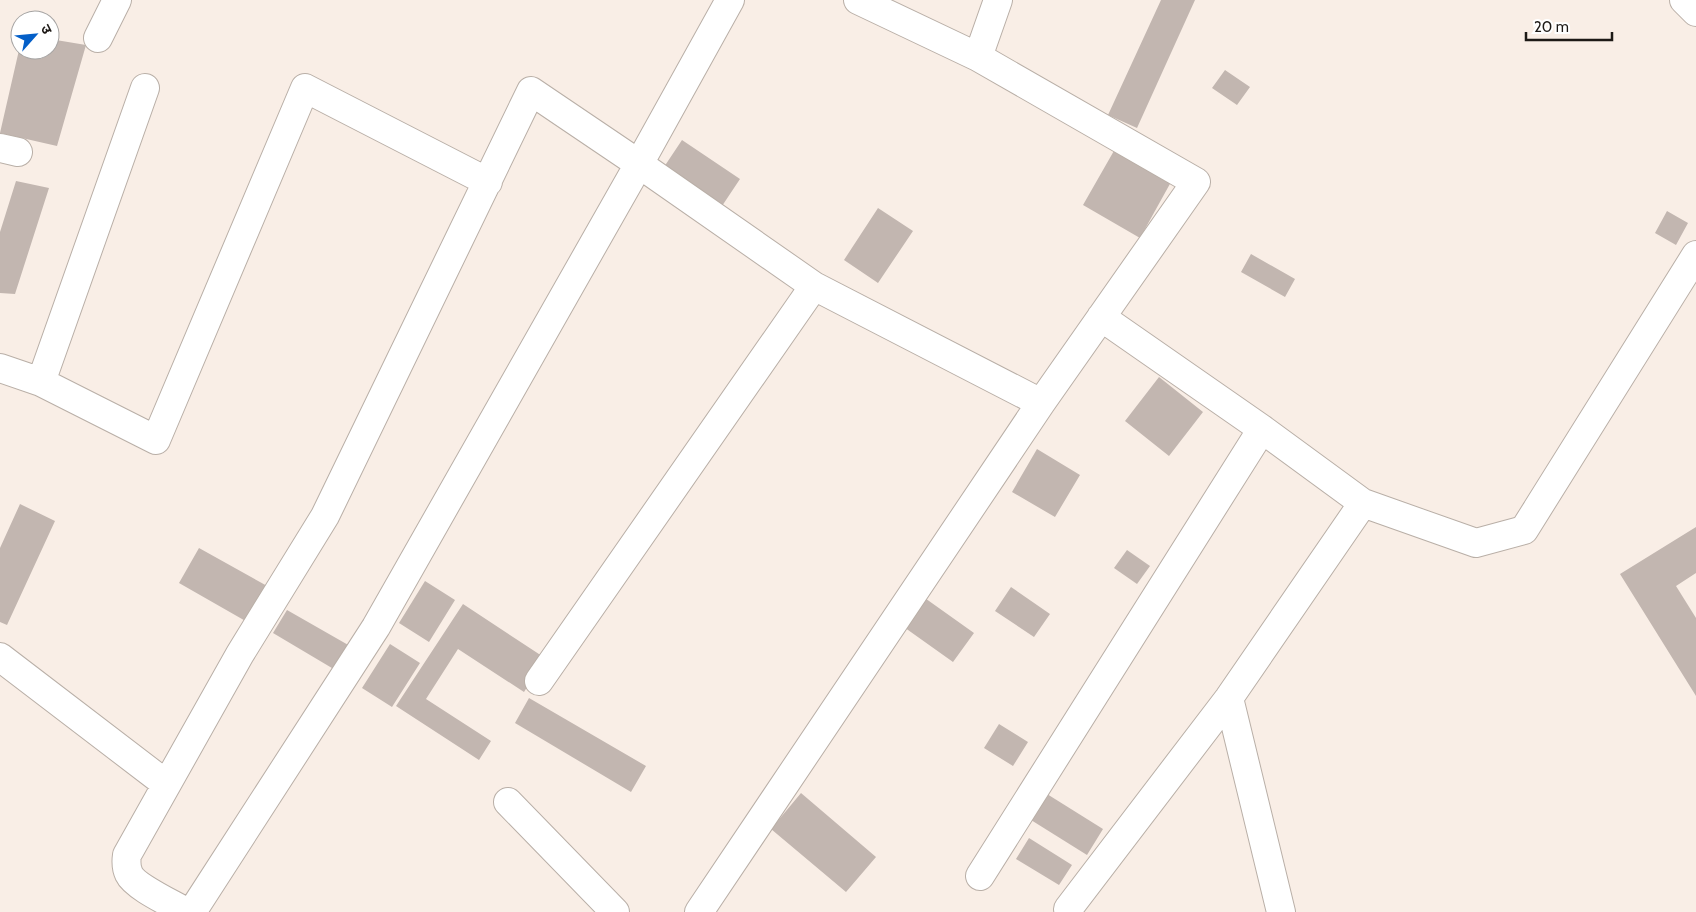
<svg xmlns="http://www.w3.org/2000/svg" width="1696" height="912" font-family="Cabin,'Noto Sans Devanagari',sans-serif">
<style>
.building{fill:#c2b6b0}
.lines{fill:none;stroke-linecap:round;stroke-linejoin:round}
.minor-casing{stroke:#b9afa7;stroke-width:30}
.minor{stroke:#fff;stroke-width:28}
</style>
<rect width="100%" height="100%" fill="#f9eee6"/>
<path class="building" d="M1161,0H1195L1137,128L1108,115Z
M50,39L86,45L57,146L0,133L19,50H50Z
M1225,70L1250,87L1237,105L1212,88Z
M682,140L740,179L720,209L662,170Z
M1115,149L1171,182L1140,238L1083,205Z
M16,181L49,188L15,294L0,293V232Z
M878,208L913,231L878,283L844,260Z
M1667,211L1688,223L1676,245L1655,233Z
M1251,254L1295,279L1285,297L1241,272Z
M1159,377L1203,412L1169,456L1125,421Z
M1037,449L1080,475L1055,517L1012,492Z
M20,504L55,521L7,625L0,622V548Z
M1696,527V573L1676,586L1696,618V696L1620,574Z
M199,548L269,587L249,623L179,583Z
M1127,550L1150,566L1137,584L1114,568Z
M425,581L455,600L429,642L399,623Z
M1011,587L1050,614L1034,637L995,611Z
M922,596L974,633L953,662L901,625Z
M463,604L545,658L524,692L458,649L426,699L491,741L479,760L396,706Z
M287,610L357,650L342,674L273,633Z
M390,644L420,663L392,707L362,688Z
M529,698L646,766L631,792L515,723Z
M999,724L1028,742L1013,766L984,748Z
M801,793L876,857L846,892L771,829Z
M1047,794L1103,829L1087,855L1031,820Z
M1029,838L1072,865L1059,885L1016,859Z"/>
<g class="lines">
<g class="minor-casing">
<path id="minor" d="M858,0L978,57
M1684,0L1696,12
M98,38L117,0
M0,148L18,152
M1101,317L1262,429L1363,503L1476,543L1524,530L1696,255
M0,368L41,382L156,440L305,88L488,182
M41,382L145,88
M0,657L166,784
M539,681L814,286
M1229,698L1281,912
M508,802L615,912
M980,876L1262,429
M1068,909L1229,698L1363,503
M186,912C173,904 135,887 129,874C126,868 126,862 127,855L240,654L325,516L531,91L639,164L814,286L1041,403
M192,912L376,627L639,164L730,0
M699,912L1041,403L1196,182L978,57L998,0"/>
</g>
<use href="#minor" class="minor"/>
</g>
<g transform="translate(35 35) rotate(63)"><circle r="24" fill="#ffffff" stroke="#a5a3a2"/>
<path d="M0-4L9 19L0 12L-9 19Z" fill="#045fc8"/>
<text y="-8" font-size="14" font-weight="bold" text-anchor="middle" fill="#1d1916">उ</text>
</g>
<path d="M1526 32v8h86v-8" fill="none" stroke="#1d1916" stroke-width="2.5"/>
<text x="1534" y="32" font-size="15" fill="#1d1916" stroke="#ffffff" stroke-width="4" paint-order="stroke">20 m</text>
</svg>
